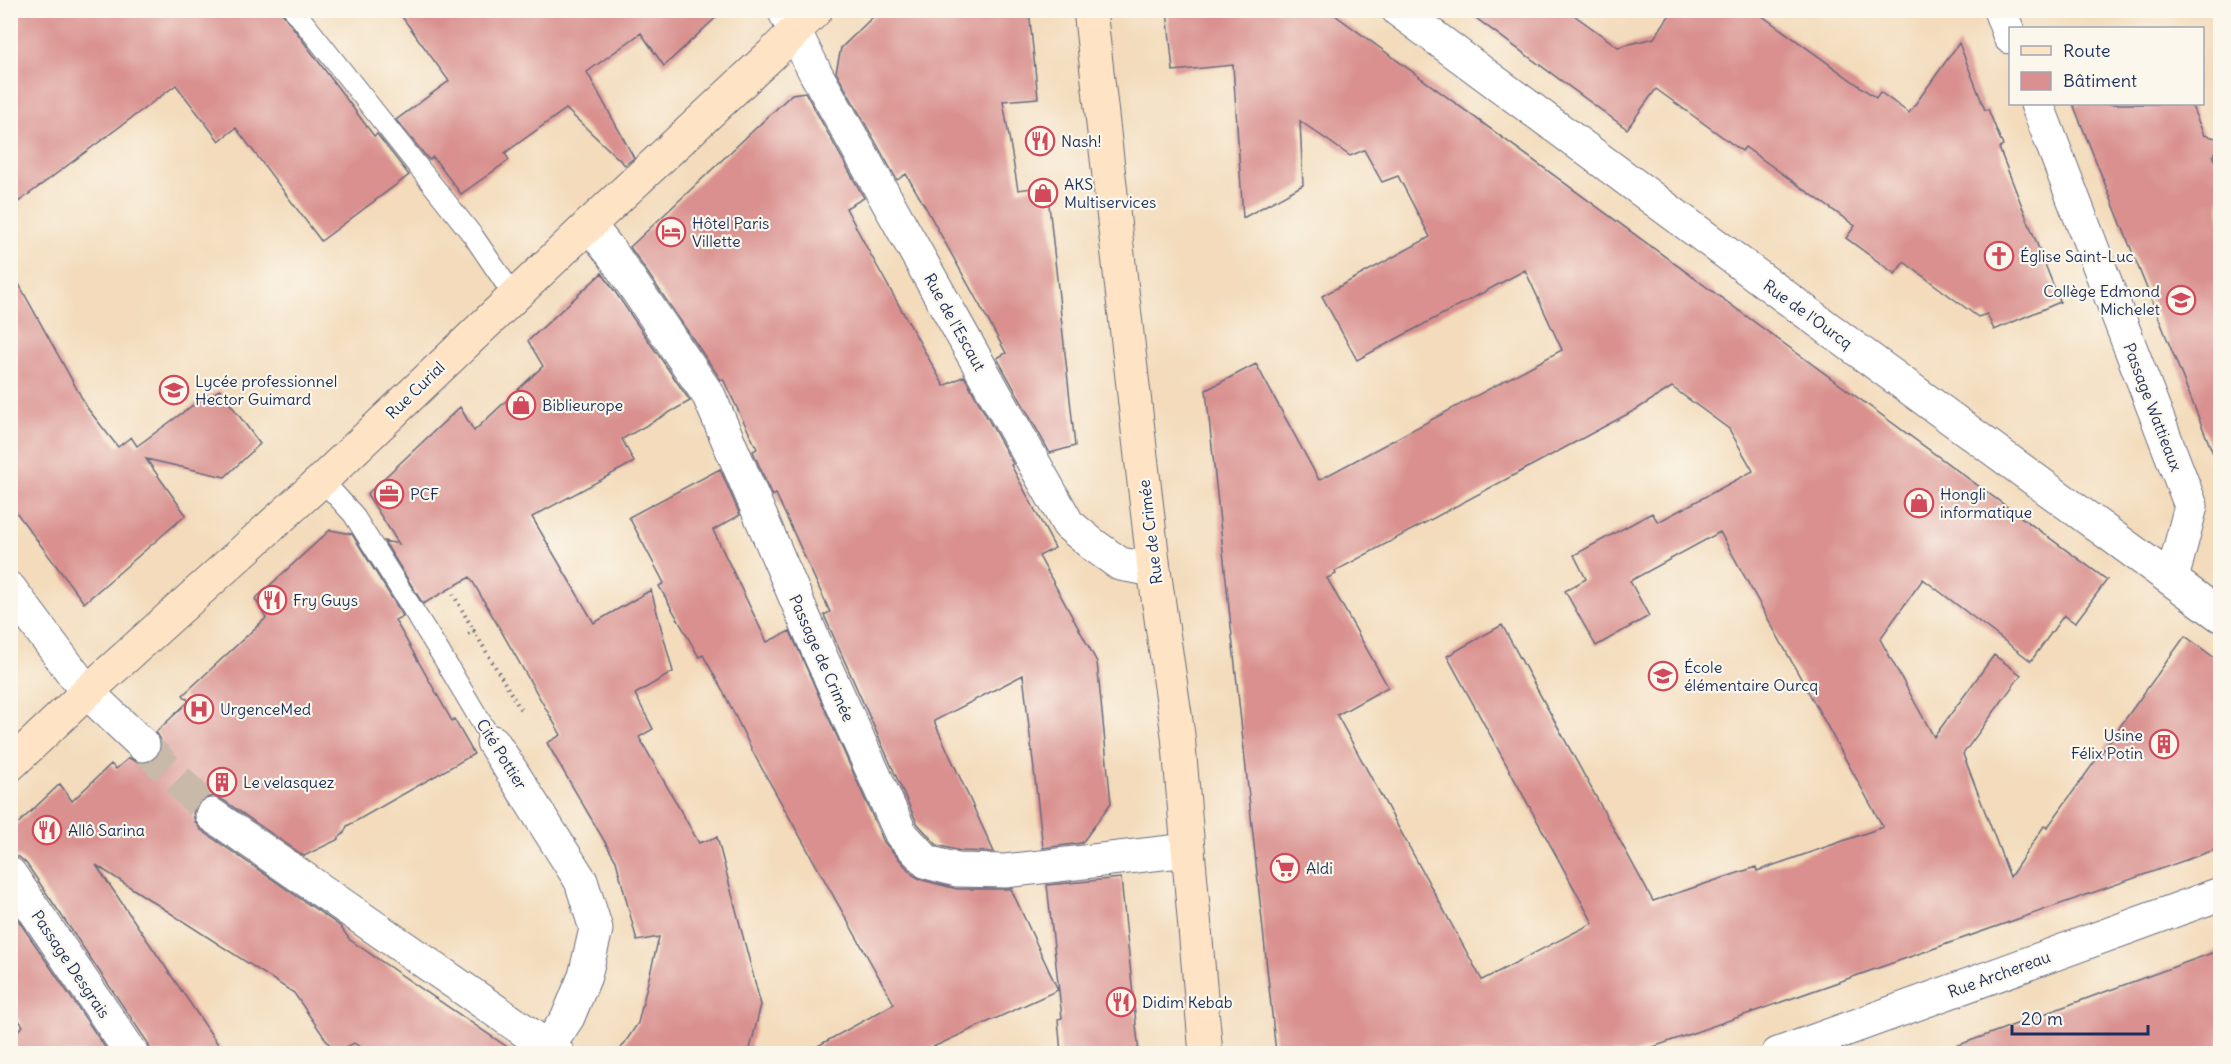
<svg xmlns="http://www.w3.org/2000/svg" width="2231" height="1064" font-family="Delius,sans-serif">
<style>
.building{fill:#d9908e;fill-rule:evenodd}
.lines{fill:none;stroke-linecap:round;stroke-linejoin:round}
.street-tunnel{stroke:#c8b9a8;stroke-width:33;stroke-dasharray:33 16;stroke-linecap:butt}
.lane-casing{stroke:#676b7f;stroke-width:22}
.street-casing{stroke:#676b7f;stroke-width:35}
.secondary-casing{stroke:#676b7f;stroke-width:35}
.path{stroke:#676b7f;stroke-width:4;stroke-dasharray:1.5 4.5;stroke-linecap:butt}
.lane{stroke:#fff;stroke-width:20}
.street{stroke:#fff;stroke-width:33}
.secondary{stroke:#fee4c5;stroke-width:33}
.labels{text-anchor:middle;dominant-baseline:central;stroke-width:4.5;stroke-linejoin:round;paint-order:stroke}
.poi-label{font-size:16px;fill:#1b2f5e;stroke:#fbf7ec;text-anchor:start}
.street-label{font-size:16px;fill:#1b2f5e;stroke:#fbf7ec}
</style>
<rect width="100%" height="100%" fill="#fbf7ec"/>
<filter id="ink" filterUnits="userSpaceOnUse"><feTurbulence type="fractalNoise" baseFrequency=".0167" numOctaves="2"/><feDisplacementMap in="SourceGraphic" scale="12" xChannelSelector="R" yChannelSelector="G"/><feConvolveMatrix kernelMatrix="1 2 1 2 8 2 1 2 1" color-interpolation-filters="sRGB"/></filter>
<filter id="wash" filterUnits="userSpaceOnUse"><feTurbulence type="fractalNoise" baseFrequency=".008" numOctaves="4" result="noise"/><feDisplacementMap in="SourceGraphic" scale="24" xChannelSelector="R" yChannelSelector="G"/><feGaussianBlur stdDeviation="1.35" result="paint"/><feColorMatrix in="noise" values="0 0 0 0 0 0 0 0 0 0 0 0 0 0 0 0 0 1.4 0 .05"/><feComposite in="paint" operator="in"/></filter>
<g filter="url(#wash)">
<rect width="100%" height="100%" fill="#f3dbbb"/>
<g id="blocks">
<path class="building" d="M10,10H280L374,136L377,134L409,175L321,241L236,128L219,141L176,85L10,208Z
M397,10H724L664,66L641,33L587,72L634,158L625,165L566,109L505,153L509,160L461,194L433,157L429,160L396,120L449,81Z
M880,10H1029L1038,98L1003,101L1018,190L1047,186L1075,446L1050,453L997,358L1006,353L926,208L906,174L897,180L836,72L841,48Z
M1167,10H1328L2107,580L2075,623L2064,615L2031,661L1923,579L1880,639L1934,737L1994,655L2021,675L1963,754L2010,877L2044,826L2047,828L2185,636L2220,662V848L1636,1053H1276L1206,390L1256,364L1319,480L1562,350L1525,270L1357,360L1322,296L1430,237L1398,176L1382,182L1364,150L1350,156L1300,121L1303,185L1243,218L1233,65L1173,71ZM1672,387L1729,429L1753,471L1658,522L1652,513L1574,555L1586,579L1565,591L1596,646L1649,616L1630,581L1720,532L1883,827L1757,871L1756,867L1653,901L1502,625L1447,656L1593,923L1482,980L1337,715L1388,687L1327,578L1336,574L1335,571L1637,409Z
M1465,10H1567L1618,47L1654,38L1673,10H1754L1876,98L1880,92L1909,113L1959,43L1985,110L1988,109L2003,146L1999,148L2060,302L1994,330L1987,314L1978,317L1904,262L1895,274L1846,238L1855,226L1745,147L1742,151L1656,89L1627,129Z
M805,92L864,198L846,208L867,248L944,386L964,376L1013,464L1011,465L1055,548L1039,556L1097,662L1111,803L1082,843L1043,848L1023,675L934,721L994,852L960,851L937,845L917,823L824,615L830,612L776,494L772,496L753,451L757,449L723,379L721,380L630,247L792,94Z
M2073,104H2191L2204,135L2220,139V143L2213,156L2220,175V466H2218Z
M10,268L88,409L118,447L131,437L137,446L196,403L220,390L260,444L225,477L146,459L186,515L84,603L10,504Z
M602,273L690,401L622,439L634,462L532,517L594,623L651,590L673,672L635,694L653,729L639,737L699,843L717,837L761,1005L749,1053H618L638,1023L659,937L637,941L616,861L547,743L561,735L470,577L423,604L384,541L399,544L367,494L460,407L474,431L543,366L528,341Z
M720,469L740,515L713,530L767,642L790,631L884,842L913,875L922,880L957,889H1011L1058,990L920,1053H805L894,1004L756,758L723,691L703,655L699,657L659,586L664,583L629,517Z
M330,530L352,534L403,616L395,620L452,721L454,719L474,754L347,826L344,833L337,840L304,856L223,800L214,796L205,798L197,804L193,813L195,822L201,830L340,926L350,940L516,1053H369L354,1043L335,1053L294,993L96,865L224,1053H151L148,1043L26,863L19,857L10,856V831L60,784L72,801L111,764L116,769L129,758L139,763H149L156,758L161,749V740L156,732L189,701L183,695L266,618L255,599Z
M1121,878L1139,1053H1061L1058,1019L1062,1018L1047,885Z
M10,908L109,1053H10V1038L23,1026L10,1008Z
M2220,950V1053H1945V1050Z"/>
</g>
</g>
<g filter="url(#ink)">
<use href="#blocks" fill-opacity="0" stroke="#676b7f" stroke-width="1.5"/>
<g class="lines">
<path class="street-tunnel" d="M143,745L212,815"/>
<g class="lane-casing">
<path id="lane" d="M294,10L474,237L514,296
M322,480L353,514L439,651L493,742"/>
</g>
<g class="street-casing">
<path id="street" d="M784,10L815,72L1068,524L1092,544L1120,564L1154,570
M1398,10L1852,346L2220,615
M2000,10L2010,37
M2037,104L2191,506L2172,579
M589,225L613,255L709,396L821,657L901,834L927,862L957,870L1005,871L1188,850
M10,589L87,692L143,745
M493,742L581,881L596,929L585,976L568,1017L548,1047L558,1054
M212,815L548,1047
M10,874L132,1054
M1778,1054L2220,894"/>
</g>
<g class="secondary-casing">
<path id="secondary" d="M1090,10L1154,570L1178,735L1206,1054
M10,765L87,692L322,480L589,225L771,55L816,10"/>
</g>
<path class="path" d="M453,594L474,631
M468,634L474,631L522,712"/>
<use href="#lane" class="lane"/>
<use href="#street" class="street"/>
<use href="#secondary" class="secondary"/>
</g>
</g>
<defs>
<g id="restaurant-ring" transform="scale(1.5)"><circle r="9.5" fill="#fbf7ec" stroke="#d1495b" stroke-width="1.5"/><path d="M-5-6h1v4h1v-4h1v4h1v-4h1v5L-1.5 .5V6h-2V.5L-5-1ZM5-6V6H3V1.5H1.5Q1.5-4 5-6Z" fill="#d1495b"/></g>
<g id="shop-ring" transform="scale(1.5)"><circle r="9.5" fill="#fbf7ec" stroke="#d1495b" stroke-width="1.5"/><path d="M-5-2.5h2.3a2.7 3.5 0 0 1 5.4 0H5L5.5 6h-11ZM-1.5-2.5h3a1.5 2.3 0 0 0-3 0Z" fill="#d1495b"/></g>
<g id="hotel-ring" transform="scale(1.5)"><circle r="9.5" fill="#fbf7ec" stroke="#d1495b" stroke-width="1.5"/><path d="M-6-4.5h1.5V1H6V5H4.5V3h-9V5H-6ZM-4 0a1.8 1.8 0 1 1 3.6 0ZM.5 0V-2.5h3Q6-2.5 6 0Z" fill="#d1495b"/></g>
<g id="church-ring" transform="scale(1.5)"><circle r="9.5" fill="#fbf7ec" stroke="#d1495b" stroke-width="1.5"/><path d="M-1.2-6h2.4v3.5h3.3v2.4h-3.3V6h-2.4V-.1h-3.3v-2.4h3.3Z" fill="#d1495b"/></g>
<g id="school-ring" transform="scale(1.5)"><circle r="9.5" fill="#fbf7ec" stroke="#d1495b" stroke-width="1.5"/><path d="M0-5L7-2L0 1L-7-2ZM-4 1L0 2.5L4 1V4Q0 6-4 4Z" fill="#d1495b"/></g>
<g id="office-ring" transform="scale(1.5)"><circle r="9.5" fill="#fbf7ec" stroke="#d1495b" stroke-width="1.5"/><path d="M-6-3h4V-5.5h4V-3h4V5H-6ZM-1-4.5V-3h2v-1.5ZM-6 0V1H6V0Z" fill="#d1495b"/></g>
<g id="hospital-ring" transform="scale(1.5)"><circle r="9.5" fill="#fbf7ec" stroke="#d1495b" stroke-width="1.5"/><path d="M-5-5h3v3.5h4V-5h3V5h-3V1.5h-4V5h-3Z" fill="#d1495b"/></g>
<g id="building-ring" transform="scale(1.5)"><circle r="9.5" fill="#fbf7ec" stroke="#d1495b" stroke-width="1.5"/><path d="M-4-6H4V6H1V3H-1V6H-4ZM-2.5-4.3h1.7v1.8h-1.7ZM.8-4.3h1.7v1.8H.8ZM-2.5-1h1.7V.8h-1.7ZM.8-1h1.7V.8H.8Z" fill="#d1495b"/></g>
<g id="supermarket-ring" transform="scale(1.5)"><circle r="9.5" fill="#fbf7ec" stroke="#d1495b" stroke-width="1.5"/><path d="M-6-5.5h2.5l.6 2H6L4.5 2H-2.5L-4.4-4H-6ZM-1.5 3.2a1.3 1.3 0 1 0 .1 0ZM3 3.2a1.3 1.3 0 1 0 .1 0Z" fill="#d1495b"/></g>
</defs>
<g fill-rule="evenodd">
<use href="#restaurant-ring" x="1040" y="141"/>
<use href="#shop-ring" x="1043" y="193"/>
<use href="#hotel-ring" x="671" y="232"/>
<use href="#church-ring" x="1999" y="256"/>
<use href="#school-ring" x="2181" y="300"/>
<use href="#school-ring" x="174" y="390"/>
<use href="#shop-ring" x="521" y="405"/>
<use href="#office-ring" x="389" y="494"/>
<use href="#shop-ring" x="1919" y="503"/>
<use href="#restaurant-ring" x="272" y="600"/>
<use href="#school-ring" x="1663" y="676"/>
<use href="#hospital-ring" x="199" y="709"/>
<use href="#building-ring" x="2164" y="744"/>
<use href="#building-ring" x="222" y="782"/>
<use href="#restaurant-ring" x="47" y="830"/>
<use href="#supermarket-ring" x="1285" y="868"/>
<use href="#restaurant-ring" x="1121" y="1002"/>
</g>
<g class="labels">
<g class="poi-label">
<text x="1061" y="141">Nash!</text>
<text x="1064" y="184">AKS<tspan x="1064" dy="18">Multiservices</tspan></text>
<text x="692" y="223">Hôtel Paris<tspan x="692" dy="18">Villette</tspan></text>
<text x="2020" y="256">Église Saint-Luc</text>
<text x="2160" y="291" text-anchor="end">Collège Edmond<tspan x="2160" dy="18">Michelet</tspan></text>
<text x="195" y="381">Lycée professionnel<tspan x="195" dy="18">Hector Guimard</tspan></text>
<text x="542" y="405">Biblieurope</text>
<text x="410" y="494">PCF</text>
<text x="1940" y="494">Hongli<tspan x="1940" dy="18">informatique</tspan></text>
<text x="293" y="600">Fry Guys</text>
<text x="1684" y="667">École<tspan x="1684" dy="18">élémentaire Ourcq</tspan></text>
<text x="220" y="709">UrgenceMed</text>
<text x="2143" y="735" text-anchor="end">Usine<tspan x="2143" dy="18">Félix Potin</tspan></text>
<text x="243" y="782">Le velasquez</text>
<text x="68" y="830">Allô Sarina</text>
<text x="1306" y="868">Aldi</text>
<text x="1142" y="1002">Didim Kebab</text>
</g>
<g class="street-label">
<text transform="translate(1808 314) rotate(36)">Rue de l'Ourcq</text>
<text transform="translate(955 322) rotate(61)">Rue de l'Escaut</text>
<text transform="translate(415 390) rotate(-44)">Rue Curial</text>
<text transform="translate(2153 407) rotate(69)">Passage Wattieaux</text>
<text transform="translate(1150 532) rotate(-97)">Rue de Crimée</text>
<text transform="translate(822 658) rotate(66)">Passage de Crimée</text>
<text transform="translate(502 754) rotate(58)">Cité Pottier</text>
<text transform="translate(71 964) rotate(56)">Passage Desgrais</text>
<text transform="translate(1999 974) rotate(-20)">Rue Archereau</text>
</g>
</g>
<rect width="2231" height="1064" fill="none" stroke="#fbf7ec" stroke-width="36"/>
<rect x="2009" y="27" width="195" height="78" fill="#fbf7ec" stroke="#a1a7b3" stroke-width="1.5"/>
<rect x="2021" y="46" width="30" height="9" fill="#fee4c5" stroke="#a1a7b3" stroke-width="1.5"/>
<text x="2063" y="57" font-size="18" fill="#1b2f5e">Route</text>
<rect x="2021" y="72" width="30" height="18" fill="#d9908e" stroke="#a1a7b3" stroke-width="1.5"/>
<text x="2063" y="87" font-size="18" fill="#1b2f5e">Bâtiment</text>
<path d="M2012 1025v9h136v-9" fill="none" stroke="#1b2f5e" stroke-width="3"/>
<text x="2021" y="1025" font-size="18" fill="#1b2f5e" stroke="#fbf7ec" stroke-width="4.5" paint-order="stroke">20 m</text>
</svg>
